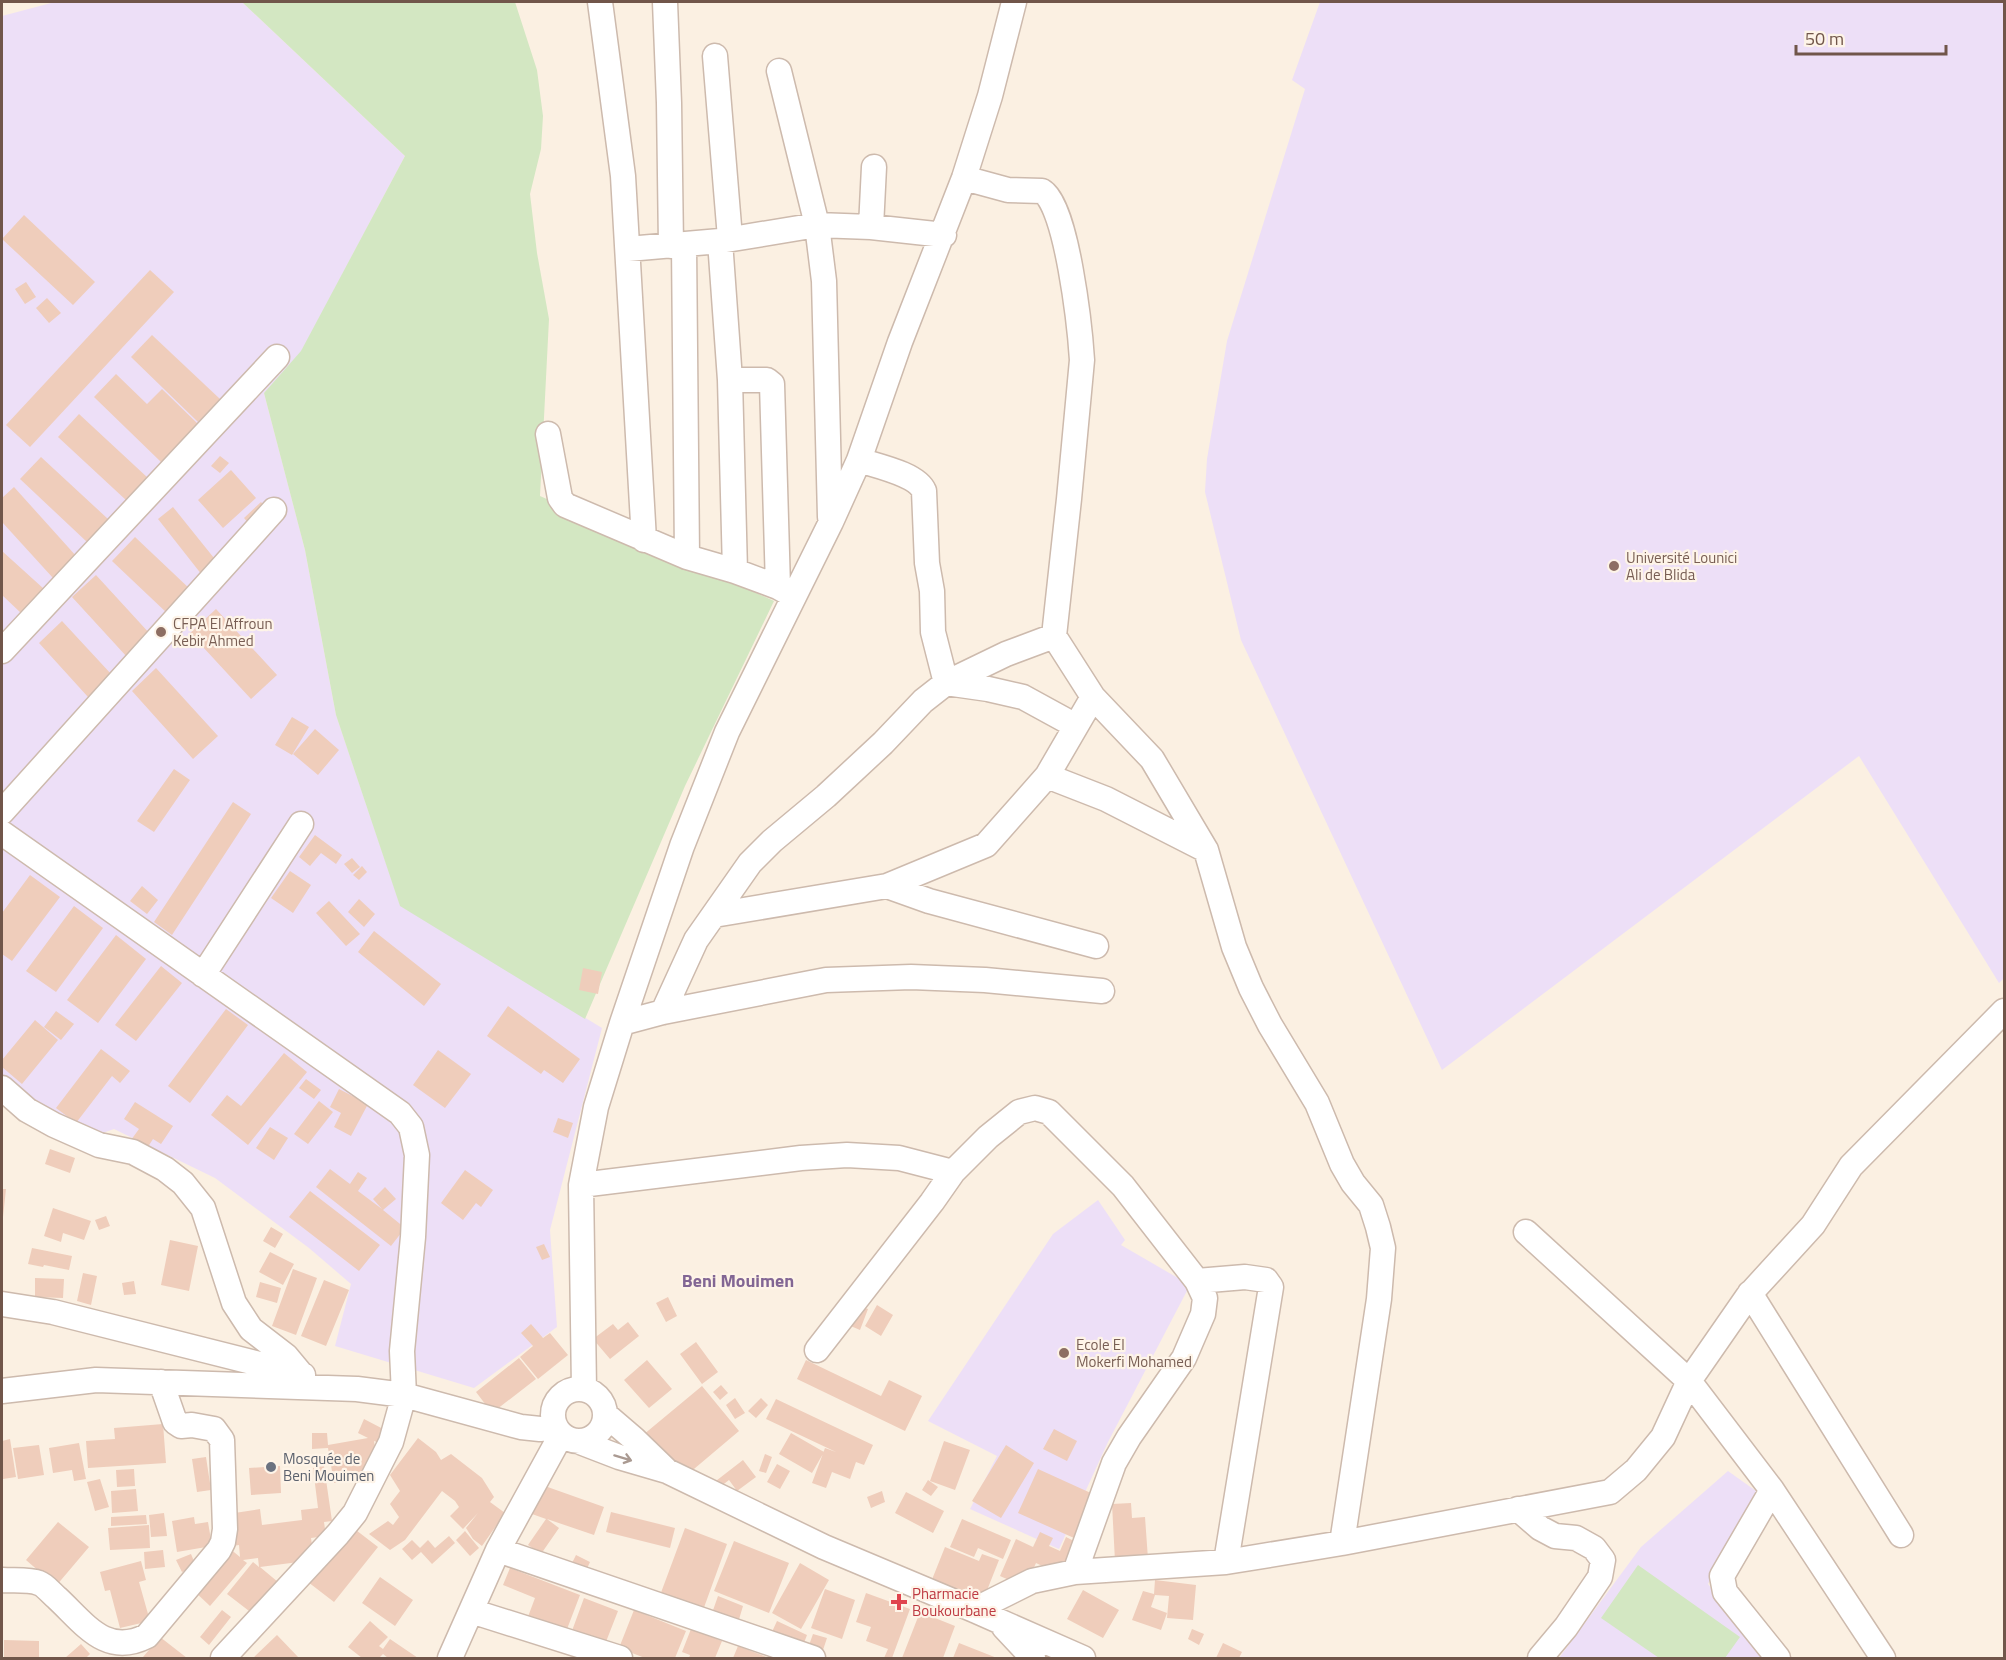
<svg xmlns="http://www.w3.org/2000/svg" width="2006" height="1660" font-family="'Titillium Web',sans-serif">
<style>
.education{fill:#eddff7}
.green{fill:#d3e7c2}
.building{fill:#efcdbb}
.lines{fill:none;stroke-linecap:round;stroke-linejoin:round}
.street-casing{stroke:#cdbaad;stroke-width:27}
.street{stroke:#fff;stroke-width:24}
.oneway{stroke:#aa9a92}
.education-dot{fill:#8d6e63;stroke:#fef4e8;stroke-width:2}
.worship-dot{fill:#6b7280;stroke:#fef4e8;stroke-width:2}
.health-dot{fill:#e0444e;stroke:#fef4e8;stroke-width:2}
.labels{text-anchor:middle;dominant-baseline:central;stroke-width:4.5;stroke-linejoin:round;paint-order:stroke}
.education-label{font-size:15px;fill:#785e54;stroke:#fef4e8;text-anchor:start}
.worship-label{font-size:15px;fill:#5b616d;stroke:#fef4e8;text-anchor:start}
.health-label{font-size:15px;fill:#be3a42;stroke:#fef4e8;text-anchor:start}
.quarter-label{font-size:18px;font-weight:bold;fill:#826694;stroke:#fef4e8}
</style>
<rect width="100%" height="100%" fill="#fbf0e2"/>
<path class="education" d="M55,2H242L405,156L301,352L264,393L305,550L336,715L400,905L602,1028L550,1230L557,1327L474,1388L335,1346L351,1284L309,1248L215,1178L114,1129L97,1135L3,1082L2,16Z
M1320,2H2004V978L1999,983L1859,756L1442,1070L1241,640L1205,492L1207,459L1227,341L1305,89L1292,80Z
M1098,1200L1125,1240L1121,1245L1190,1285L1108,1442L1059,1549L970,1509L997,1456L928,1421L1053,1234Z
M1728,1471L1756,1491L1708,1584L1765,1658H1559L1641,1547Z"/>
<path class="green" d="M242,2H515L537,70L543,116L541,149L530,194L537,253L549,319L540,496L774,601L685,786L585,1019L400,906L336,715L305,550L264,393L301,351L405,156Z
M1638,1565L1740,1637L1725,1658H1659L1601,1618Z"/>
<path class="building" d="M24,215L95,282L73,305L2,239Z
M150,270L174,292L30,447L6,425Z
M26,282L36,297L25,304L15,289Z
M47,298L61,313L49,323L36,308Z
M152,335L220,399L198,422L131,357Z
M116,374L147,404L162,389L198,424L161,462L94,397Z
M79,414L148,478L127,501L58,437Z
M220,456L229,463L220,473L211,466Z
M41,457L108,519L87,542L20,479Z
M231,470L256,498L223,528L198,500Z
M14,487L77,557L53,578L2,522V498Z
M261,502L266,508L249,524L244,518Z
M173,507L218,563L202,575L158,519Z
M135,537L191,590L168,614L112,561Z
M2,551L44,589L22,614L2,595Z
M96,575L151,635L127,657L72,597Z
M216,609L277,675L251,699L190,633Z
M62,621L112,675L88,697L39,643Z
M156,668L218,736L193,759L132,691Z
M292,717L309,727L292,755L275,745Z
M315,729L339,750L318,775L293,754Z
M174,769L190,780L154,832L137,821Z
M233,802L251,814L172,935L154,922Z
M315,835L342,855L336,864L321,853L310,866L299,857Z
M352,858L360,867L352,873L344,864Z
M362,866L367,872L359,880L353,875Z
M290,871L311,885L293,913L271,898Z
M30,875L60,897L12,961L2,954V913Z
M142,886L158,900L147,914L130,901Z
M359,899L375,914L364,927L348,912Z
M329,901L360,934L346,946L316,913Z
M74,906L103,928L56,992L26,971Z
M374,931L441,984L424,1006L358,952Z
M116,935L146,959L98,1023L67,1000Z
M161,966L182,983L136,1041L115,1025Z
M583,968L602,972L598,994L579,990Z
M508,1006L580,1059L563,1083L544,1070L541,1074L487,1036Z
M226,1009L248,1025L190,1103L168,1086Z
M56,1011L74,1024L61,1040L44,1027Z
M35,1020L58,1040L22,1084L2,1067V1060Z
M101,1049L130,1071L120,1083L112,1076L76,1123L56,1108Z
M438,1050L471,1074L445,1108L413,1085Z
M284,1053L307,1072L248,1145L211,1115L227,1095L241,1106Z
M306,1079L321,1090L314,1099L299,1088Z
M339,1089L368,1104L351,1136L334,1127L341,1113L330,1107Z
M319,1101L333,1112L308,1144L294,1134Z
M135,1102L173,1126L161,1144L153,1139L146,1150L131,1140L139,1129L124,1119Z
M558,1118L573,1123L568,1138L553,1132Z
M270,1127L288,1138L274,1160L256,1148Z
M50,1149L75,1158L70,1173L45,1164Z
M330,1169L350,1184L358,1172L367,1178L358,1191L382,1209L373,1199L385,1187L396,1199L383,1210L405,1228L391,1246L316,1187Z
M465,1170L493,1190L481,1207L476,1203L463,1220L441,1203Z
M2,1189H6L3,1217H2Z
M310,1191L380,1245L359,1271L289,1217Z
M53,1208L91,1221L84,1240L63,1233L61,1242L44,1236Z
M106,1216L110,1226L99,1230L95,1220Z
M271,1227L283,1234L275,1248L263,1241Z
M170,1240L198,1246L189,1291L161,1285Z
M544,1244L550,1257L542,1260L536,1247Z
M32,1248L72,1256L69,1270L44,1265L43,1267L28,1264Z
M270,1252L294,1264L283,1285L259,1272Z
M293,1269L317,1278L296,1335L272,1326Z
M83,1273L97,1276L91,1305L77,1301Z
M35,1278L64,1279L63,1298L35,1297Z
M324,1280L349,1290L326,1346L301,1336Z
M134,1281L136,1294L124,1295L122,1283Z
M260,1282L281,1288L277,1303L256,1297Z
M668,1297L677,1316L666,1322L656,1303Z
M847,1301L868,1309L860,1330L839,1321Z
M877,1305L893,1315L881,1336L865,1326Z
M628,1322L639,1336L610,1359L593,1339L613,1324L618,1330Z
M531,1324L543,1338L550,1333L568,1355L538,1379L520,1357L533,1346L521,1333Z
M696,1342L718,1372L702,1384L680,1354Z
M519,1358L536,1379L492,1413L476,1392Z
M647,1360L672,1389L649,1408L624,1380Z
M806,1360L881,1396L889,1380L922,1396L905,1431L797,1379Z
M721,1385L728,1393L720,1400L713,1392Z
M702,1386L739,1431L675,1485L637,1440Z
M735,1398L745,1413L735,1419L726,1405Z
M761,1398L768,1405L756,1418L748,1411Z
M776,1399L873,1445L864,1465L856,1462L850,1479L832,1472L826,1488L812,1483L825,1448L836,1452L766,1419Z
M364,1419L387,1431L381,1444L374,1441L380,1475L334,1483L328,1448L312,1449V1433H327L328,1445L368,1438L358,1433Z
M163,1424L166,1463L88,1468L86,1441L115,1439L114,1428Z
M1054,1429L1077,1441L1067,1461L1043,1449Z
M791,1433L824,1452L812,1473L779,1454Z
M418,1438L436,1452L441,1460L451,1454L482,1478L494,1497L490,1502L505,1513L482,1546L473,1539L466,1528L478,1513L463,1529L450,1516L459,1507L455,1501L442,1491L405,1540L390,1550L369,1534L388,1521L393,1525L399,1517L390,1504L400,1491L390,1475Z
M10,1439L16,1477L3,1479L2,1441Z
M944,1441L970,1450L955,1490L930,1481Z
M79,1443L86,1479L74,1481L72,1470L53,1473L49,1448Z
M39,1445L44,1475L18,1479L13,1448Z
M1006,1445L1034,1463L1001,1518L972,1501Z
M765,1454L772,1457L766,1473L759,1471Z
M206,1457L211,1490L197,1492L192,1459Z
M743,1460L756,1477L737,1491L729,1480L716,1490L712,1484Z
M777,1464L790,1471L780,1489L767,1482Z
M280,1466L281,1493L251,1495L249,1468Z
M324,1466L332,1521L324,1522L326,1536L311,1538L314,1560L260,1567L278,1582L253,1614L227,1594L253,1562L259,1567L258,1558L243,1560L247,1563L210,1606L193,1590L229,1548L240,1557L239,1545L233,1546L228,1514L260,1509L262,1525L302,1520L301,1510L318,1508L313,1468Z
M134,1469L135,1486L117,1487L116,1470Z
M1038,1469L1093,1494L1074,1538L1018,1513Z
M100,1479L109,1507L95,1511L87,1482Z
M928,1480L938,1487L931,1496L922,1490Z
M542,1485L604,1507L594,1535L547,1519L559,1528L541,1554L528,1545L546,1519L532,1514Z
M136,1489L138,1511L112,1513L111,1491Z
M882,1491L885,1502L871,1508L867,1497Z
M906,1492L944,1511L933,1533L895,1513Z
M1131,1503L1132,1518L1145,1517L1148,1559L1115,1561L1112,1504Z
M611,1512L675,1528L670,1548L606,1532Z
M164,1513L167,1536L151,1537L149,1515Z
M146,1515L147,1524L111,1526V1517Z
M194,1517L195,1524L208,1522L212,1546L177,1552L172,1521Z
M962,1519L1011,1540L1003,1559L978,1548L974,1557L950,1547Z
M58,1522L89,1547L56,1586L26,1560Z
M149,1525L150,1548L110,1550L108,1528Z
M352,1527L378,1547L334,1602L308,1582Z
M685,1528L727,1544L702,1613L659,1598Z
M465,1531L479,1548L470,1556L456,1540Z
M1040,1532L1053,1538L1049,1546L1060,1551L1066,1537L1076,1542L1061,1575L1036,1563L1025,1587L1000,1576L1016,1539L1033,1547Z
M449,1536L455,1543L432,1564L421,1552L412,1560L402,1549L412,1540L420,1548L428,1540L435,1548Z
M734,1541L789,1563L769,1613L714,1591Z
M945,1547L979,1561L982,1554L999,1560L982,1603L931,1582Z
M163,1550L165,1567L145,1569L144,1552Z
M191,1554L196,1566L182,1572L176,1560Z
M576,1555L590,1562L584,1575L570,1567Z
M141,1561L146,1580L139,1582L150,1621L120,1628L110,1590L105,1591L100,1572Z
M800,1563L829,1580L801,1629L772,1613Z
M510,1568L580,1595L564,1637L526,1622L535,1598L503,1585Z
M380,1577L413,1600L395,1626L362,1603Z
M1155,1580L1196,1585L1193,1620L1167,1618L1169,1596L1155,1595L1151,1607L1167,1613L1161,1630L1132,1620L1143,1591L1154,1594Z
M825,1589L855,1600L842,1639L811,1628Z
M1083,1590L1119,1610L1103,1638L1067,1619Z
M866,1593L910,1609L892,1658H884L888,1649L866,1641L871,1627L856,1622Z
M718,1596L743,1606L737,1626L711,1616Z
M584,1598L618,1611L602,1652L569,1639Z
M222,1610L231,1617L209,1645L200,1637Z
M634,1610L686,1631L675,1658H645L619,1648Z
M920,1612L955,1626L943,1658H902Z
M370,1621L388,1637L379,1646L383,1649L390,1639L418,1658H388L383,1654L379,1658H362L348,1647Z
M777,1621L807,1635L802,1648L771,1634Z
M691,1629L722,1641L715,1658H689L690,1655L682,1652Z
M1192,1629L1204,1634L1199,1645L1188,1639Z
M813,1634L827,1638L822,1653L808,1648Z
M277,1635L299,1658H253Z
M160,1637L187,1658H145L143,1657Z
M4,1640L39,1641V1658H4Z
M959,1643L997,1658H953Z
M1223,1643L1242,1652L1239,1658H1216Z
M81,1644L90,1654L86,1658H65Z
M738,1646L769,1658H733Z"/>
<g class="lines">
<g class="street-casing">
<path id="street" d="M600,2L623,176L644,540
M665,2L669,103L671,246
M715,56L730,238
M779,71L817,225L824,281L830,517
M964,178L1008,190L1042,191C1067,205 1080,329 1082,360L1069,499L1054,636
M871,227L874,167
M720,241L730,380L735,571
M684,245L687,557
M628,249L720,241L817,225L871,227L944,235
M730,380H767L772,384L778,587
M548,434L560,498L565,505L687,557L735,571L778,587L794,596
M859,460C877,466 917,474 924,491L927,563L932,591L933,632L946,683L988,689L1023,697L1076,726
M2,651L277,357
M1047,776L1106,799L1206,850
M2,812L274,510
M2,833L400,1113L411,1127L417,1155L413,1237L402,1351L404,1395L391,1442L355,1513L338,1534L223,1658
M887,886L929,901L1096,946
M714,915L887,886L986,845L1047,776L1093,697
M203,975L301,824
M663,1012L696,940L750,863L772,841L826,796L883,743L923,701L946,683L1006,654L1054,636L1093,697L1152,759L1206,850L1234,947L1251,988L1270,1025L1317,1103L1342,1164L1353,1183L1371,1205L1378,1227L1383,1248L1379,1299L1342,1543
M622,1023L663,1012L826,980L911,977L985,980L1102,991
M2,1088L27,1110L54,1125L99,1145L133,1152L165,1169L183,1183L203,1208L234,1303L251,1329L286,1356L301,1374
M581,1185L801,1158L847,1155L899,1158L953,1172
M1526,1232L1689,1381L1772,1490L1883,1658
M1197,1281L1245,1277L1266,1280L1271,1287L1226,1562
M1750,1293L1901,1535
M2,1304L53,1312L303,1375
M817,1350L932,1202L953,1172L988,1137L1019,1112L1035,1108L1049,1112L1123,1186L1197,1281L1205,1298L1203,1314L1184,1358L1129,1437L1114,1463L1075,1572
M553 1415a26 26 0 1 1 52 0a26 26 0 1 1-52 0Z
M584,1389L581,1185L596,1107L622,1023L682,846L727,732L831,522L859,460L900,342L964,178L990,96L1014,2
M2,1391L96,1380L357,1389L404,1395L521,1427L540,1429L555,1427
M606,1415L634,1439L665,1469
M580,1442L619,1457L667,1471L824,1547L974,1610L1083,1658
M1772,1490L1722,1576L1725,1592L1778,1658
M1518,1509L1540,1528L1555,1536L1576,1538L1594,1548L1603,1560L1600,1577L1566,1627L1540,1658
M498,1550L813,1658
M2,1580C13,1581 29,1579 39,1583C45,1585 52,1594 57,1598C85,1624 106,1657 147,1636L219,1550L223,1542L225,1529L222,1440L214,1429L192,1425L181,1426L175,1422L161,1382
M974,1610L1032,1581L1075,1572L1226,1562L1342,1543L1610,1492L1636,1470L1663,1437L1689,1381L1748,1296L1813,1225L1851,1166L2004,1011
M471,1611L620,1658
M1004,1627L1033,1658
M450,1658L498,1550L561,1435"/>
</g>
<use href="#street" class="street"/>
</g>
<defs><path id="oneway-shaft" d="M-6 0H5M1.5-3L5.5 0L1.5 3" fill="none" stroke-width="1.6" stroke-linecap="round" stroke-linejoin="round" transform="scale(1.5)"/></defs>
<use class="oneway" href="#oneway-shaft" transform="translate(623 1458) rotate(17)"/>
<g class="education-dot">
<circle cx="1614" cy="566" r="6"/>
<circle cx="161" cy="632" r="6"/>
<circle cx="1064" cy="1353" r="6"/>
</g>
<circle class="worship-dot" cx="271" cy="1467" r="6"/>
<path class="health-dot" d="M896 1593h6v6h6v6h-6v6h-6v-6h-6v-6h6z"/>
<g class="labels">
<g class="education-label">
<text x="1626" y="557">Université Lounici<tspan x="1626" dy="17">Ali de Blida</tspan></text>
<text x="173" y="623">CFPA El Affroun<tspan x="173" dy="17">Kebir Ahmed</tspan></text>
<text x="1076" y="1344">Ecole El<tspan x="1076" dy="17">Mokerfi Mohamed</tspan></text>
</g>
<g class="worship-label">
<text x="283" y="1458">Mosquée de<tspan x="283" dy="17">Beni Mouimen</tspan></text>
</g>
<g class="health-label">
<text x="912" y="1593">Pharmacie<tspan x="912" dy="17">Boukourbane</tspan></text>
</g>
<g class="quarter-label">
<text x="738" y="1280">Beni Mouimen</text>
</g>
</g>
<rect width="2006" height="1660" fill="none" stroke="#71564a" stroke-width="6"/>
<path d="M1796 45v9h150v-9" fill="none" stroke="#71564a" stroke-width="3"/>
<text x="1805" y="45" font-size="18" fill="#71564a" stroke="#fef4e8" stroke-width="4.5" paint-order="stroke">50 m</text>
</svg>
